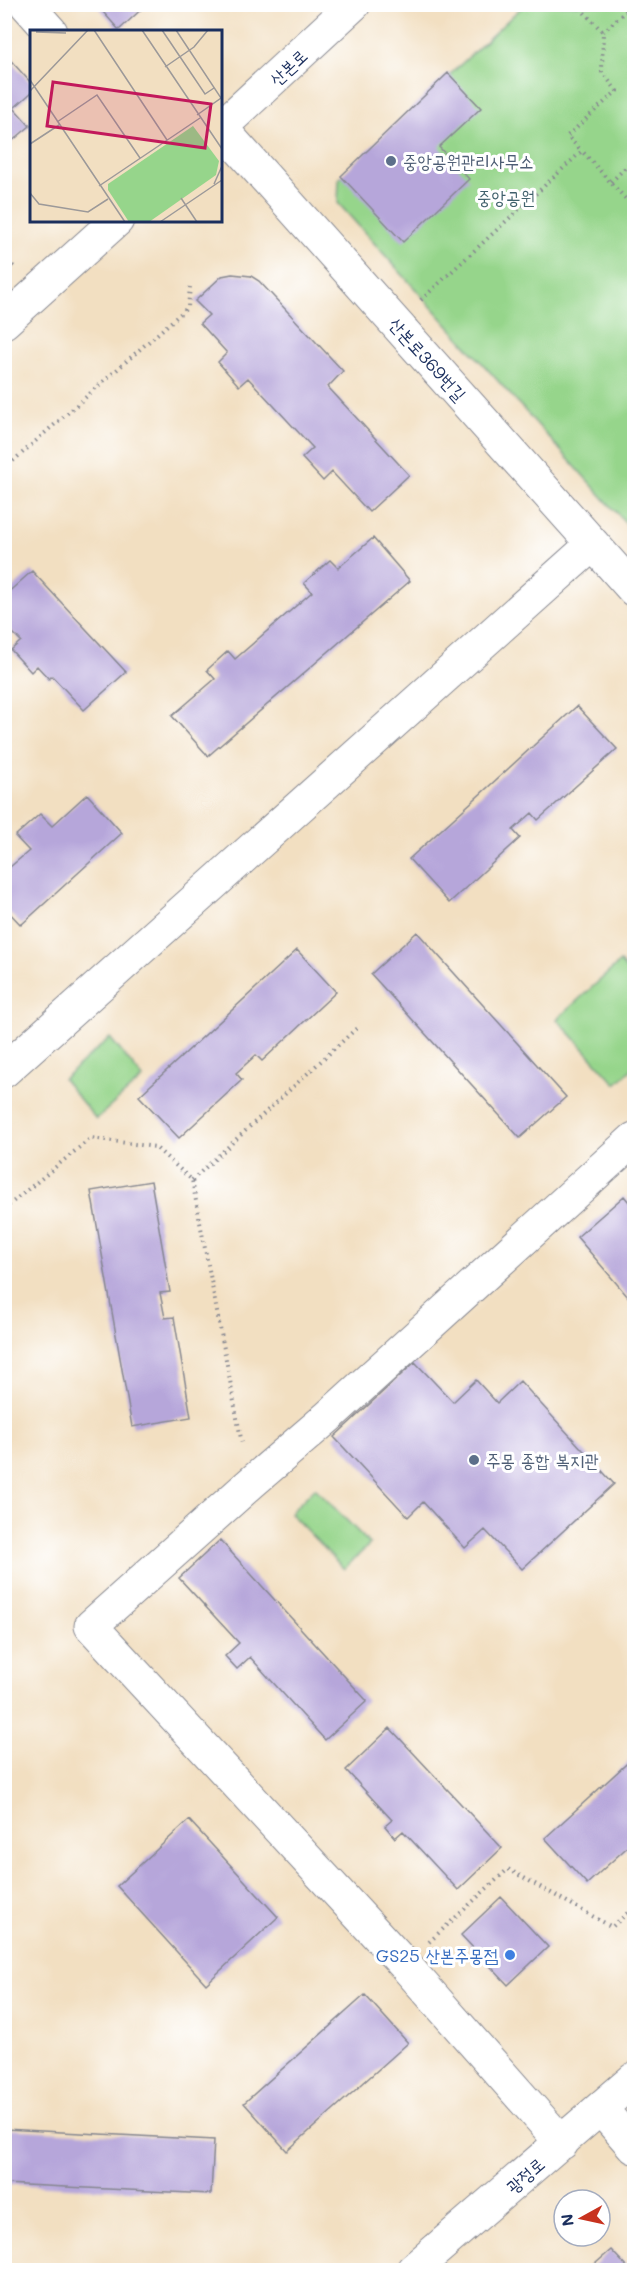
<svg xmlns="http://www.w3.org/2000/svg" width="639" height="2275" font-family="Mali,'Poor Story',sans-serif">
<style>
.green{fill:#96d58b;stroke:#588274;stroke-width:1.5}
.building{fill:#b6a6da}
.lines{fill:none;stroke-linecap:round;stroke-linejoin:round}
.minor-casing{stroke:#868790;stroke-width:35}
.path{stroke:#868790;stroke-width:4;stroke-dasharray:1.5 4.5;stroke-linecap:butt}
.minor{stroke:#fff;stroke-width:33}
.service-dot{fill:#5c6f8a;stroke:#fff;stroke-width:2}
.shop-dot{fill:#3f7fe0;stroke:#fff;stroke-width:2}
.labels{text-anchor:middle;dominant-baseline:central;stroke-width:6;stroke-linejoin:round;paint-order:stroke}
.street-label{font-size:18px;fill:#1b2f5e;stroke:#fff}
.service-label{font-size:18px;fill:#4e5e75;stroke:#fff;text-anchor:start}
.park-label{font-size:18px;fill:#40616c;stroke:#fff}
.shop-label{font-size:18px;fill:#366cbe;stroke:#fff;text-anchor:end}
.inset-road{fill:none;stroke:#9c9999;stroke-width:1.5}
.view{fill:#c2185b;fill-opacity:0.15;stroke:#c2185b;stroke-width:3}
.inset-edge{fill:none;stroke:#1b2f5e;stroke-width:3}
</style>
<rect width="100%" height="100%" fill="#fff"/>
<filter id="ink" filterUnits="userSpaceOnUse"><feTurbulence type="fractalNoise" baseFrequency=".0167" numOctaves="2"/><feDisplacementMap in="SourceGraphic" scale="12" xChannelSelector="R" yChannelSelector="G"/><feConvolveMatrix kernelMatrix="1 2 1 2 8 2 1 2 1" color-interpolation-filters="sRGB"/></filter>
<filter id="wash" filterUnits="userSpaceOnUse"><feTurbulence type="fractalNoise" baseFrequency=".008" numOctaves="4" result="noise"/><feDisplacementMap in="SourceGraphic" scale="24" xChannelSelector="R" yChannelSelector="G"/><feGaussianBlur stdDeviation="1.35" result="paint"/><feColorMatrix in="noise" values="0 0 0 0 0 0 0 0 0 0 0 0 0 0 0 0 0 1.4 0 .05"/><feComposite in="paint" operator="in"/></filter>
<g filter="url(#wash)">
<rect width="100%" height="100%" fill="#f2dfc1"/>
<path class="green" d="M524,5H634V532L338,203L339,179Z
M620,962L634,979V1067L616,1084L557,1019Z
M110,1038L143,1078L96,1119L63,1079Z
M315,1488L370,1544L344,1569L290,1513Z"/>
<g id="blocks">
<path class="building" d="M96,4H147L119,30Z
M4,53L32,84V92L14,108L30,126L4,148Z
M448,73L481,108L439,147L469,179L403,242L341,176Z
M232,274L251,276L259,281L343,371L328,387L409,475L369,512L332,472L323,481L302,458L313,448L248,378L239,386L218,362L227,353L200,323L209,315L195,301L222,276Z
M373,538L410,581L208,756L172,716L215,679L207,670L228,651L235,659L312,592L304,583L330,560L338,568Z
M32,571L126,672L84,710L52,676L49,679L37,666L31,672L11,650L21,641L4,624V596Z
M577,706L617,749L538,820L532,813L513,830L520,838L449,903L409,859Z
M87,794L122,833L21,925L4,907V872L29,851L15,836L40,814L52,826Z
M417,932L566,1097L520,1138L371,974Z
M297,950L336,992L262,1061L256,1055L236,1073L242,1080L179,1138L139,1096Z
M151,1181L170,1292L160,1293L165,1318L174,1317L191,1417L132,1427L91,1191Z
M624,1196L634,1208V1304L577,1237Z
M415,1362L453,1402L476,1380L497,1403L520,1381L614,1484L522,1569L485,1530L465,1548L423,1502L408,1517L334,1437Z
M220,1540L367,1701L325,1740L250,1657L237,1669L225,1656L239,1643L179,1578Z
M390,1728L502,1848L458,1890L403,1831L395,1838L385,1826L392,1820L346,1770Z
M634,1757V1841L587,1884L545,1838Z
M189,1820L278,1917L206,1984L117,1886Z
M501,1897L548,1947L508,1985L461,1935Z
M365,1995L408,2043L287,2151L244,2103Z
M4,2129L214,2140L211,2194L4,2184Z
M611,2250L630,2270H588Z"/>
</g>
</g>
<g filter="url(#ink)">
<use href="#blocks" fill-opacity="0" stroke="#868790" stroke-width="1.5"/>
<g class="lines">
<g class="minor-casing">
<path id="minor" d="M26,4L51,32
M220,128L354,4
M221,128L634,590
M4,322L117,220
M4,1071L593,544
M601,2109L634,2147
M562,2143L404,1964L91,1626L251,1483L329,1416L634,1139
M413,2270L634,2079"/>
</g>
<path class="path" d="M576,4L603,32L602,72L617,91L567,136L582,151
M626,11L634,20
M603,32L633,4
M611,182L634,159
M4,257L14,267
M421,300L582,151L634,208
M4,469L188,307L190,287
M192,1180L359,1026
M4,1209L91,1138L155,1147L192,1180L242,1444
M429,1942L508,1869L612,1927L634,1907"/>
<use href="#minor" class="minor"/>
</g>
</g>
<g class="service-dot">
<circle cx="391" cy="161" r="6"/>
<circle cx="474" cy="1460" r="6"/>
</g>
<circle class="shop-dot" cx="510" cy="1955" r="6"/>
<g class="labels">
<g class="street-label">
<text transform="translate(288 67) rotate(-43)">산본로</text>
<text transform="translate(428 359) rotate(48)">산본로369번길</text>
<text transform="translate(525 2175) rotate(-41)">광정로</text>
</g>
<g class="service-label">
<text x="403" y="161">중앙공원관리사무소</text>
<text x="486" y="1460">주몽 종합 복지관</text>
</g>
<g class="park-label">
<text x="506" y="197">중앙공원</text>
</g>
<g class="shop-label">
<text x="498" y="1955">GS25 산본주몽점</text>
</g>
</g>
<g transform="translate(30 30)">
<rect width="192" height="192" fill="#f2dfc1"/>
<path d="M163,96L189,131L186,145L119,192H99L78,160V154Z" fill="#96d58b"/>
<path class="inset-road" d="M64,0L137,110M112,0L192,119M132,0L175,64L184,58M146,0L191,68L167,85M6,2L36,3M135,37L164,17L178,0M0,50L95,192M0,61L58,0M27,92L67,65L110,128M0,114L29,95M184,154L192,136M69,156L170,88M0,163L9,174L58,182L78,169M151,168L167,192M130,192L192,150"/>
<path class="view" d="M23,52L181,74L175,118L17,96Z"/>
<rect width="192" height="192" class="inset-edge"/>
</g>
<rect width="639" height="2275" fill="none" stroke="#fff" stroke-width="24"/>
<g transform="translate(582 2218) rotate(262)"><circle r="28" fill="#ffffff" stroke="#a4acbf" stroke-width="1.5"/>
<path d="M0-4.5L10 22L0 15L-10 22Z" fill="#c8321e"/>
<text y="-9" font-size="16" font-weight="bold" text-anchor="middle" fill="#1b2f5e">N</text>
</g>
</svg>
